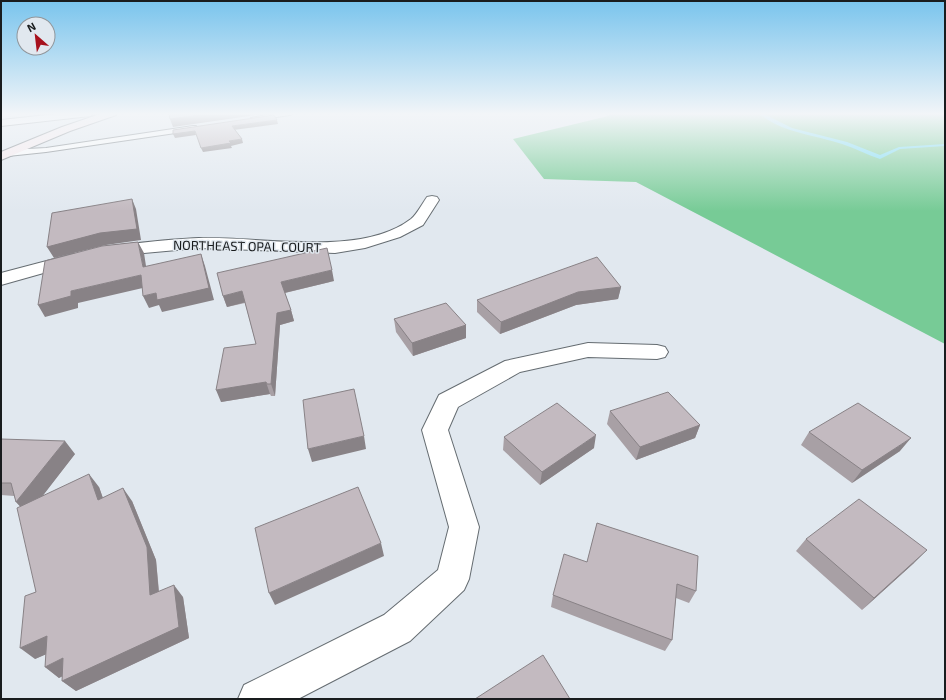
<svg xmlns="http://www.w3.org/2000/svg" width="946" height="700" font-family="'Exo 2',sans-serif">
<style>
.green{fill:#77cb96}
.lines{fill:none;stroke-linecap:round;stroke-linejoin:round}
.stream{fill:#73dcf5;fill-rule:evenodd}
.lane-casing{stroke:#656c71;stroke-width:2}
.street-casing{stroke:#656c71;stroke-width:2}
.secondary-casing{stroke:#656c71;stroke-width:2}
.lane{fill:#fff;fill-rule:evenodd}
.street{fill:#fff;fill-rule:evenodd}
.secondary{fill:#fbebee;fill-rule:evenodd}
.wall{fill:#a8a0a5}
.shaded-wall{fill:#888286}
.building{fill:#c3bac0;stroke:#888286}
.labels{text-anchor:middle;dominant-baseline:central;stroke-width:3;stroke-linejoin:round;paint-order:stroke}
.far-street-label{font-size:13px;fill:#191c1e;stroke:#e1e8ef}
</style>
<rect width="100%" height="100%" fill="#e1e8ef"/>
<path class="green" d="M615,113H945V344L636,182L544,179L513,139L604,117Z"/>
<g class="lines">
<path class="stream" d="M759,113H763L772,118L792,128L847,142L880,155L899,147L945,144V146L900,149L880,159C867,155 855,148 842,144C815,135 781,133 759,113Z"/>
<g class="lane-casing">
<path id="lane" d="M277,113H294L290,115L255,120L251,118Z
M193,126H196V130L46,152L8,156L4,153L8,150L46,148Z"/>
</g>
<g class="street-casing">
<path id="street" d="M65,113H95L90,116L1,126V120Z
M432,196L437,197L439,200L423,225L400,237L365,248L335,253L199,248L111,256L105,255L102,251L105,247L111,246C140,243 170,239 199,238C260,236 360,258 411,219C417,214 422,204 427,197Z
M73,254L79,255L82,259L79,263L1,285V273Z
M588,343L657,345L665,347L668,352L665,357L657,359L588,357L520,372L458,407L448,430L479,527L469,579L464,590L410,641L298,699H238L244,685L384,615L438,570L449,527L422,430L439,395L505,361Z"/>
</g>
<g class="secondary-casing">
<path id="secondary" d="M103,113H117L116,115L70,131L1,160V152L62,127Z"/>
</g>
<use href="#lane" class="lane"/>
<use href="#street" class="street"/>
<use href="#secondary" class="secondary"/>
</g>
<path class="wall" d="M334,281L285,293L291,310L294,321L280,325L275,396H271L270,394L221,402L256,344L245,303L227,307L223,296Z
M621,287L618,299L576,305L500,334L477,312V300Z
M394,319L466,325V338L413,356L396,332Z
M610,411L700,425L695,438L636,460L607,424Z
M809,432L900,451L852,483L801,445Z
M504,437L594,448L540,485L503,450Z
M1,439L75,454L42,496L99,487L103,498L132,501L156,560L159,591L183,597L189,638L76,691L62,681V676L59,678L45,667L46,654L35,659L36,592L20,506L16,502L14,496L1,495Z
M597,523L696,591L689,603L676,598L672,640L665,651L551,607L553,595L587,562Z
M806,539L914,563L862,610L796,551Z"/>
<path class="shaded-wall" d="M213,113H269L173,127L170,119Z
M277,120L278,124L233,130L232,126Z
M195,131L196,135L175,138L173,134Z
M242,139L243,143L231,146L232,148L203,152L201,148L229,141Z
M132,199L136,209L141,240L106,245L54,258L47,247Z
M138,242L144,253L148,279L143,267Z
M201,254L205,266L214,300L162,312L159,305L149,308L143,296L156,293Z
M332,270L334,281L284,293L281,282Z
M141,275L147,287L78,303V308L45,317L38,305L71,291Z
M621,287L618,299L576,305L500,334L501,322L578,292Z
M242,291L246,302L227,307L223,296Z
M291,310L294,321L280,325L275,396L271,384L277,313Z
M466,325V338L413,356L412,343Z
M266,382L270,394L221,402L216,390Z
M700,425L695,438L636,460L640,447Z
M596,435L594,448L540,485L542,472Z
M364,436L366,449L312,462L308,449Z
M911,438L900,451L852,483L862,470Z
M65,441L75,454L28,515L16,502Z
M89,474L99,487L108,513L98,500Z
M123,488L132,501L156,560L160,607L150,595Z
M381,543L384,556L275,605L269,593Z
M927,550L914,563L862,610L874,598Z
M174,585L183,597L189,638L76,691L62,681Z
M47,636L61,648L35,659L20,648Z
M63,658L77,669L59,678L45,667Z"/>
<path class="building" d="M172,113H213L170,119L169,114Z
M274,115L277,120L232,126L242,139L229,141L231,143L201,148L195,131L173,134V130Z
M132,199L137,229L100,233L47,247L52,213Z
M138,242L143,267L201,254L209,288L157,300L156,293L143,296L141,275L71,291V296L38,305L45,261L102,246Z
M327,248L332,270L281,282L291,310L277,313L271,384H267L266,382L216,390L224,348L256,344L242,291L223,296L217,273Z
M597,257L621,287L578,292L501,322L477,300Z
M446,303L466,325L412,343L394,319Z
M354,389L364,436L308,449L303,400Z
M668,392L700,425L640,447L610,411Z
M557,403L596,435L542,472L504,437Z
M858,403L911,438L862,470L809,432Z
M1,439L65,441L16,502L11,483H1Z
M89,474L98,500L123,488L147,547L150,595L174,585L179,627L62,681L63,658L45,667L47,636L20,648L25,596L36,592L17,508Z
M358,487L381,543L269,593L255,528Z
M859,499L927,550L874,598L806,539Z
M597,523L698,556L696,591L677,584L672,640L553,595L564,554L587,562Z
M543,655L570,699H475Z"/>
<linearGradient id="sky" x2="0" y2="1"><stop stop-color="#79c4ed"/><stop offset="0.54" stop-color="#f2f5f8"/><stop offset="1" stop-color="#f2f5f8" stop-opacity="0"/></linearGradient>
<rect width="946" height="211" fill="url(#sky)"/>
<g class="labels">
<g class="far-street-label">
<text transform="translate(247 246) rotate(1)">NORTHEAST OPAL COURT</text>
</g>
</g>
<rect width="946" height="700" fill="none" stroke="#191c1e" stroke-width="4"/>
<g transform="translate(36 36) rotate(332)"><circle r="19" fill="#e1e8ef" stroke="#91969b"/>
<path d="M0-3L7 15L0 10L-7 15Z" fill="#a7111d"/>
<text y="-6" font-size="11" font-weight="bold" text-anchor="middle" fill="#191c1e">N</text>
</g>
</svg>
